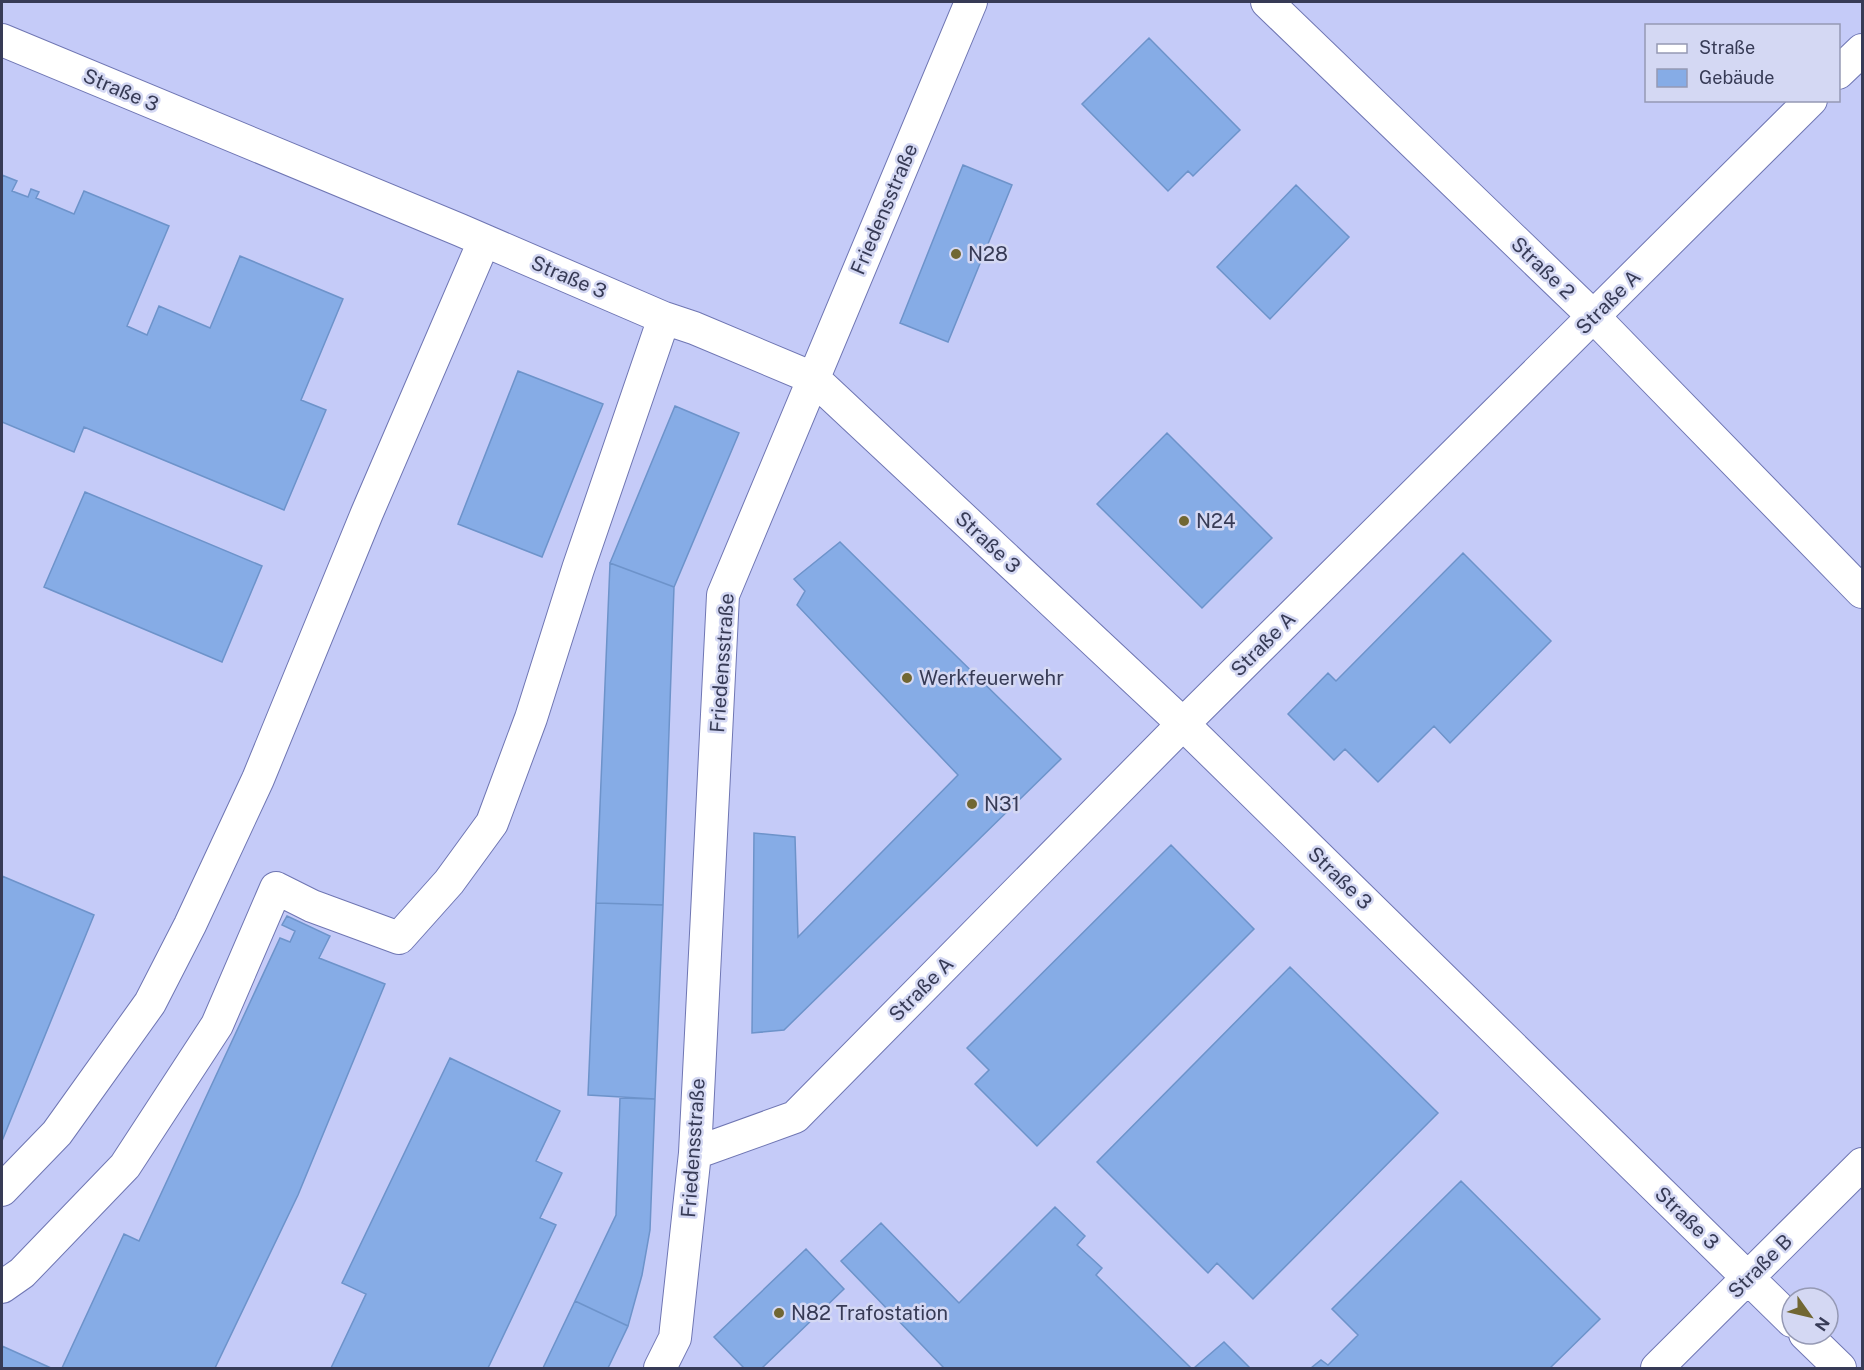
<svg xmlns="http://www.w3.org/2000/svg" width="1864" height="1370" font-family="'Public Sans',sans-serif">
<style>
.built{fill:#c5cbf8;fill-rule:evenodd}
.building{fill:#86ace6;stroke:#6d93ca;stroke-width:1.5}
.lines{fill:none;stroke-linecap:round;stroke-linejoin:round}
.minor-casing{stroke:#6f76b3;stroke-width:34}
.minor{stroke:#fff;stroke-width:32}
.poi-dot{fill:#716733;stroke:#d4d8f3;stroke-width:2}
.labels{text-anchor:middle;dominant-baseline:central;stroke-width:5;stroke-linejoin:round;paint-order:stroke}
.street-label{font-size:20px;fill:#373b56;stroke:#d4d8f3}
.poi-label{font-size:20px;fill:#373b56;stroke:#d4d8f3;text-anchor:start}
</style>
<rect width="100%" height="100%" fill="#d4d8f3"/>
<path class="built" d="M2,2H1862V1368H2ZM1646,26H1838V100H1646ZM1792,1298H1828V1334H1792Z"/>
<path class="building" d="M1149,38L1240,130L1193,176L1188,171L1168,191L1082,104Z
M963,165L1012,185L948,342L900,323Z
M2,175L17,181L12,191L28,197L31,189L39,192L36,198L74,214L84,191L169,226L127,326L147,335L159,306L210,328L240,256L343,299L301,400L326,410L284,510L84,427L74,452L2,422Z
M1296,185L1349,237L1270,319L1217,267Z
M518,371L603,404L542,557L458,524Z
M675,406L739,433L674,587L610,563Z
M1167,433L1272,538L1202,608L1097,504Z
M85,492L262,566L222,662L44,587Z
M840,542L1061,759L784,1030L752,1033L754,833L795,837L798,937L958,775L797,605L805,591L794,579Z
M1463,553L1551,641L1450,743L1434,726L1378,782L1345,749L1334,760L1288,714L1328,673L1336,681Z
M610,563L674,587L663,905L596,903Z
M1171,845L1254,929L1037,1146L975,1084L989,1070L967,1048Z
M2,876L94,915L2,1141Z
M596,903L663,905L655,1099L588,1095Z
M287,916L330,936L319,958L385,984L298,1195L215,1368H62L124,1234L139,1241L280,938L290,942L295,931L282,925Z
M1290,967L1438,1113L1253,1299L1217,1263L1208,1273L1097,1162Z
M450,1058L560,1111L536,1161L562,1173L540,1218L556,1225L488,1368H331L366,1294L342,1283Z
M620,1098L655,1099L650,1230L642,1275L628,1326L575,1301L616,1215Z
M1461,1181L1600,1319L1550,1368H1311L1321,1360L1328,1365L1358,1335L1332,1309Z
M1055,1207L1085,1236L1077,1245L1102,1268L1096,1275L1191,1368H944L841,1261L881,1223L959,1303Z
M806,1249L844,1289L762,1368H744L714,1337Z
M575,1301L628,1326L608,1368H543Z
M1224,1342L1250,1368H1194Z
M2,1346L51,1368H2Z"/>
<g class="lines">
<g class="minor-casing">
<path id="minor" d="M1267,2L1594,317L1862,592
M2,40L460,230L664,318L694,328L813,378L1183,724L1792,1321
M1838,73L1862,50
M695,1153L795,1117L1183,724L1811,100
M2,1190L57,1133L150,1003L190,925L258,779L367,513L484,241
M2,1287L22,1273L125,1166L217,1025L276,888L312,906L399,938L449,882L492,823L531,718L578,569L664,318
M1805,1334L1840,1368
M660,1368L675,1338L695,1153L723,595L971,2
M1657,1368L1862,1164"/>
</g>
<use href="#minor" class="minor"/>
</g>
<g class="poi-dot">
<circle cx="956" cy="254" r="6"/>
<circle cx="1184" cy="521" r="6"/>
<circle cx="907" cy="678" r="6"/>
<circle cx="972" cy="804" r="6"/>
<circle cx="779" cy="1313" r="6"/>
</g>
<g class="labels">
<g class="street-label">
<text transform="translate(121 90) rotate(23)">Straße 3</text>
<text transform="translate(884 209) rotate(-67)">Friedensstraße</text>
<text transform="translate(1543 268) rotate(44)">Straße 2</text>
<text transform="translate(569 277) rotate(23)">Straße 3</text>
<text transform="translate(1608 302) rotate(-45)">Straße A</text>
<text transform="translate(988 542) rotate(43)">Straße 3</text>
<text transform="translate(1263 644) rotate(-45)">Straße A</text>
<text transform="translate(722 663) rotate(-86)">Friedensstraße</text>
<text transform="translate(1340 878) rotate(44)">Straße 3</text>
<text transform="translate(921 989) rotate(-45)">Straße A</text>
<text transform="translate(693 1148) rotate(-86)">Friedensstraße</text>
<text transform="translate(1687 1218) rotate(44)">Straße 3</text>
<text transform="translate(1760 1266) rotate(-45)">Straße B</text>
</g>
<g class="poi-label">
<text x="968" y="254">N28</text>
<text x="1196" y="521">N24</text>
<text x="919" y="678">Werkfeuerwehr</text>
<text x="984" y="804">N31</text>
<text x="791" y="1313">N82 Trafostation</text>
</g>
</g>
<rect width="1864" height="1370" fill="none" stroke="#373b56" stroke-width="6"/>
<rect x="1645" y="24" width="195" height="78" fill="#d4d8f3" stroke="#9599b4" stroke-width="1.5"/>
<rect x="1657" y="44" width="30" height="9" fill="#ffffff" stroke="#9599b4" stroke-width="1.5"/>
<text x="1699" y="54" font-size="18" fill="#373b56">Straße</text>
<rect x="1657" y="69" width="30" height="18" fill="#86ace6" stroke="#9599b4" stroke-width="1.5"/>
<text x="1699" y="84" font-size="18" fill="#373b56">Gebäude</text>
<g transform="translate(1810 1316) rotate(124)"><circle r="28" fill="#d4d8f3" stroke="#9599b4" stroke-width="1.5"/>
<path d="M0-4.5L10 22L0 15L-10 22Z" fill="#716733"/>
<text y="-9" font-size="16" font-weight="bold" text-anchor="middle" fill="#373b56">N</text>
</g>
</svg>
